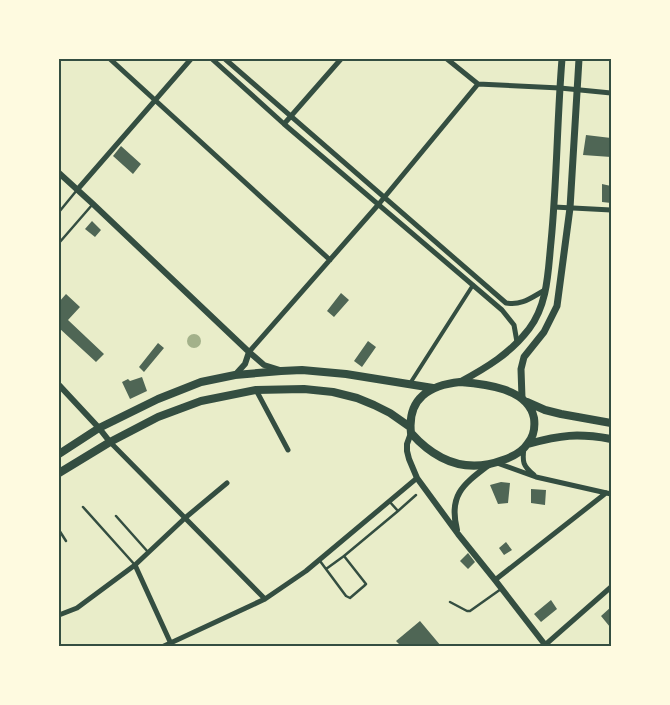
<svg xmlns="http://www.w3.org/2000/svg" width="670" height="705" font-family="'Sofia Sans Condensed',sans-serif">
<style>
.water{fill:#a3b18a}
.building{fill:#4f6655}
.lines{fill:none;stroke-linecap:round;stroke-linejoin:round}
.service{stroke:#344e41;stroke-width:2.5}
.pedestrian{stroke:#344e41;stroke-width:4}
.minor{stroke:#344e41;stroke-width:5}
.tertiary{stroke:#344e41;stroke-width:6}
.secondary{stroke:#344e41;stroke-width:7}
.trunk{stroke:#344e41;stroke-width:8}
.neatline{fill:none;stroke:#344e41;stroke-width:2}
</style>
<rect width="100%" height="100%" fill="#e9edc9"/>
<path class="water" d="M187 341a7 7 0 1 1 14 0a7 7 0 1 1-14 0Z"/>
<path class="building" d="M586,135L611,138V157L583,155Z
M121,146L141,164L133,174L113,156Z
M602,184L611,186V203L602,202Z
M92,221L101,230L95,237L85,229Z
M341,293L349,300L334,317L327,311Z
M66,294L80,307L68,320L104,354L96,362L59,328V302Z
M368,341L376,347L362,367L354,361Z
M158,343L164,348L144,372L139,367Z
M142,377L147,391L130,399L122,382L128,379L130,381Z
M501,482L510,483L508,503L498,504L490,485Z
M531,489L546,490L545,505L531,503Z
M506,542L512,550L504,555L499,548Z
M468,553L475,562L468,569L460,561Z
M551,600L557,609L541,622L534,614Z
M611,607V626L610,627L601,616Z
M420,621L441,646H401L396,641Z"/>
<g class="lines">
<path class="service" d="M59,212L77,190
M59,243L92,205
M389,501L398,511
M83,507L135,565
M116,516L148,552
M59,530L66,541
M320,561L346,596L350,598L364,586L366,584L344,556L398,511L416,495
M326,569L344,556
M450,602L467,611H470L501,589"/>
<path class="pedestrian" d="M409,385L473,285"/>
<path class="minor" d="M110,59L330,260
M212,59L284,124L502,310L514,325L517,342
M225,59L506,303C522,306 532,297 545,290
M447,59L478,84L560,88L611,93
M284,124L341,59
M77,190L191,59
M554,207L611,210
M249,352L378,205L478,84
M256,390L288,450
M110,442L265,599
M524,448C522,462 523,466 534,475
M497,463L536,477L611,494
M135,565L172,646
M495,580L606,493
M59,615L77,608L135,565L185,518L227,483
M545,645L611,587
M164,646L265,599L306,571L417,478"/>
<path class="tertiary" d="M59,173L93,204L249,352L245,364L235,375
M249,352L264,365L280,370
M59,385L99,428L110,442
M411,433L407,444V451L409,459L417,478L458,534L495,580L546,646
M457,530C448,494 464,484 490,464"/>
<path class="secondary" d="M460,382C486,368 511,353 529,329C548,304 548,271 551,242C557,181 557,120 562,59
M522,398L521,369L524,357L544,332L557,306L570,208L579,59"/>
<path class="trunk" d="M460,382C485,384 528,388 534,418C535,426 534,436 528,443C523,451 512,457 503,460C466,474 436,461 411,433C407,398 430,385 460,382Z
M527,402L545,410L561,414L611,423
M528,444C561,435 577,433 611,439
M59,454L99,428L158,399L201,382L235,375L281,371L302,370L346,374L433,388
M59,473L110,442L158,417L201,401L256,390L304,389L333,392L357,398L374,405L390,413L410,427"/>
</g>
<rect width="670" height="705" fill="none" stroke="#fefae0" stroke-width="120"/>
<rect x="60" y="60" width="550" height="585" class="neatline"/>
</svg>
